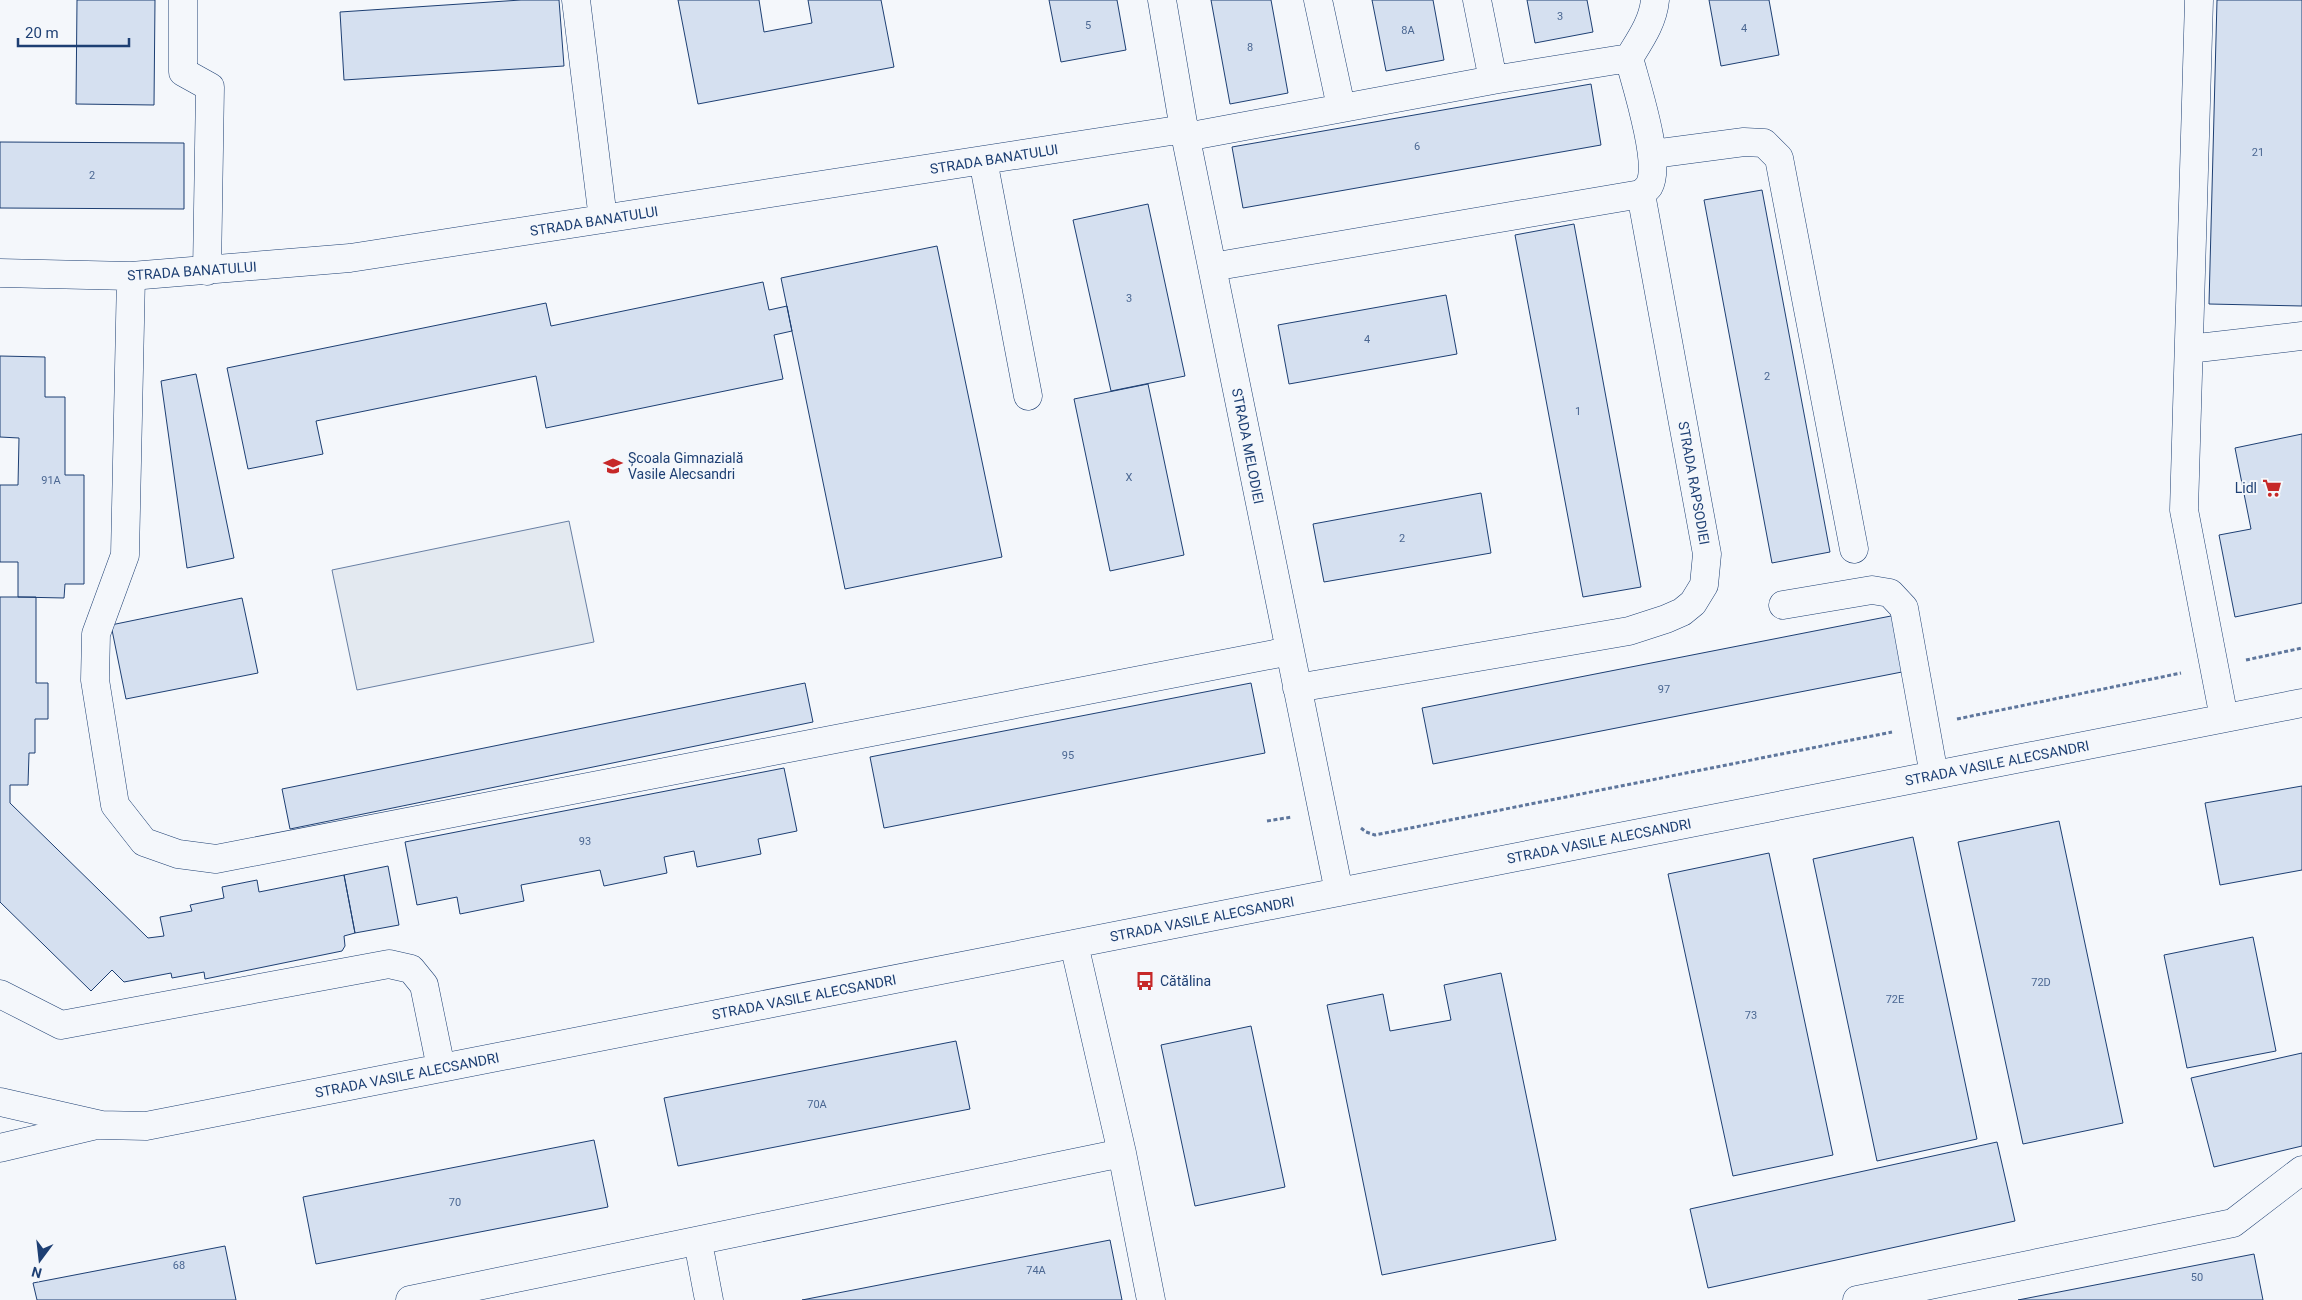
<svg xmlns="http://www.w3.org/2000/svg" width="2302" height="1300" font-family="Roboto,sans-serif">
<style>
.green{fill:#e3e9f0;stroke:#687fa3}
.building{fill:#d5e0f0;stroke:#1d3f73}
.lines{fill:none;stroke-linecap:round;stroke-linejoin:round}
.minor-casing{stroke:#1d3f73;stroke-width:29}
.path{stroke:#5e769c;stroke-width:3;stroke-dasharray:4 2.5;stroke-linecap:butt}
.minor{stroke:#f4f7fb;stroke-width:28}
.labels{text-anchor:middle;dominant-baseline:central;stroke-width:4;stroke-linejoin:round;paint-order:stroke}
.number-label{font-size:11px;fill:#4b6792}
.street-label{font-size:14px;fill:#1d3f73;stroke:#f4f7fb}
.poi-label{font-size:14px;fill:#1d3f73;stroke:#f4f7fb;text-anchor:start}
</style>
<rect width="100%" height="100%" fill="#f4f7fb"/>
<path class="green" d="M569,521L594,642L357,690L332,570Z"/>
<path class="building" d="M77,0H155L154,105L76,104Z
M521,0H559L564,66L344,80L340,12Z
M678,0H759L764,32L812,23L808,0H881L894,67L698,104Z
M1049,0H1117L1126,50L1061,62Z
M1211,0H1271L1288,93L1230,104Z
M1372,0H1433L1444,60L1386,71Z
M1527,0H1587L1593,32L1535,43Z
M1709,0H1769L1779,55L1721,66Z
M2217,0H2302V306L2209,304Z
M1591,84L1601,145L1243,208L1232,147Z
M0,142L184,143V209L0,208Z
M1762,190L1830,552L1772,563L1704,200Z
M1148,204L1185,376L1111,391L1073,220Z
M1574,224L1641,587L1583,597L1515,235Z
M937,246L1002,557L845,589L781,278Z
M763,282L769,310L787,306L792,331L774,335L783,379L546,428L536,376L316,421L323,454L248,469L227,368L546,303L551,326Z
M1446,295L1457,354L1289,384L1278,325Z
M0,356L45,357V397H65V475H84V584H65L64,598L18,597V562H0V485H18L19,438L0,437Z
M196,374L234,558L187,568L161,381Z
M1148,384L1184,555L1110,571L1074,399Z
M2302,434V603L2235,617L2219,535L2251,529L2235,448Z
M1481,493L1491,553L1324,582L1313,524Z
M0,597H36V683H48V719H35V753H29L28,785H10V803L148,938L164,936L160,917L192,911L190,905L224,898L222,887L257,880L259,892L344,875L355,933L344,936L345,946L342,951L205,979L204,972L172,978L171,973L124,982L112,970L91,991L0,902Z
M242,598L258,673L126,699L111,625Z
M1896,615L1907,671L1433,764L1422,708Z
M805,683L813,722L290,829L282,789Z
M1251,683L1265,753L884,828L870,757Z
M784,768L797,831L758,839L761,854L697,867L694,851L664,857L667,873L604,886L600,870L521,885L524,901L460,914L457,897L417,905L405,842Z
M2302,786V870L2220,885L2205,803Z
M2059,821L2123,1123L2023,1144L1958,842Z
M1913,837L1977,1139L1877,1161L1813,859Z
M1769,853L1833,1155L1733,1176L1668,874Z
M388,866L399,925L355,933L344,875Z
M2253,937L2276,1051L2187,1068L2164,955Z
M1501,973L1556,1240L1382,1275L1327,1005L1383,994L1390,1031L1451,1020L1444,985Z
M1251,1026L1285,1187L1195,1206L1161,1045Z
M956,1041L970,1109L678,1166L664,1098Z
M2302,1053V1146L2214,1167L2191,1078Z
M594,1140L608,1207L316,1264L303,1197Z
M1997,1142L2015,1221L1708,1288L1690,1209Z
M1110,1240L1122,1300H802Z
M225,1246L236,1300H37L33,1283Z
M2254,1254L2263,1300H2018Z"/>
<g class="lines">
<g class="minor-casing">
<path id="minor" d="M183,0V72L210,87L207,271
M576,0L603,219
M1162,0L1184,129L1339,892
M1318,0L1341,107
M1477,0L1493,80
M2199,0L2184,510L2224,718
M1186,137L1493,80L1629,58
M1653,154L1744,142L1764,143L1779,158L1854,549
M983,160L1028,396
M1212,267L1641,194
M0,273L131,276L350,258L1184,129
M131,276L125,555L96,634L95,680L115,805L144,842L178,854L216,859L1290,651
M2189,349L2302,336
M1783,605L1872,590L1890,593L1904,608L1934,775
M1297,688L1629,631L1666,619L1682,612L1693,603L1704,585L1707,554L1641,194C1643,192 1647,189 1649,186C1662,163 1636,85 1629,58C1640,40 1653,22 1655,0
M1074,944L1122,1153
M0,994L61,1025L389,964L411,969L424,985L441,1068
M0,1102L101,1125L146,1126L2302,703
M0,1148L93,1126
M698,1242L709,1300
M410,1300L1122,1153L1151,1300
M1857,1300L2233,1223L2302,1170"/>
</g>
<path class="path" d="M2246,660L2302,648
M1957,719L2181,673
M1267,821L1292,817
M1361,828L1366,832L1375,835L1892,732"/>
<use href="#minor" class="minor"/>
</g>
<defs>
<g id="school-bare" transform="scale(1.5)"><path d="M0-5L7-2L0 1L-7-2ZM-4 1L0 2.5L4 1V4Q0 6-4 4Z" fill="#c62828" stroke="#f4f7fb" stroke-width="2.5" paint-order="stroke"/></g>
<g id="supermarket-bare" transform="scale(1.5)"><path d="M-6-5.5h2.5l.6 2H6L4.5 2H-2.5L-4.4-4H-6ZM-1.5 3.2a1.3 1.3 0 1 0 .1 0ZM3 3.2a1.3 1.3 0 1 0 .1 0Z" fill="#c62828" stroke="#f4f7fb" stroke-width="2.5" paint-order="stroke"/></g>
<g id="bus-bare" transform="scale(1.5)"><path d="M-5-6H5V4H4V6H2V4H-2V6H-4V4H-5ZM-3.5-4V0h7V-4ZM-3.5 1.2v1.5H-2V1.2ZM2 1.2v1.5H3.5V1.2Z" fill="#c62828" stroke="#f4f7fb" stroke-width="2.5" paint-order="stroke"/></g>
</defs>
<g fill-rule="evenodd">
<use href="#school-bare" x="613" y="466"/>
<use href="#supermarket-bare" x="2272" y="488"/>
<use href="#bus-bare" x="1145" y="981"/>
</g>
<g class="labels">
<g class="number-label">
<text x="1560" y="16">3</text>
<text x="1088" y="25">5</text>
<text x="1744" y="28">4</text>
<text x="1408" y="30">8A</text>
<text x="1250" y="47">8</text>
<text x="1417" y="146">6</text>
<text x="2258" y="152">21</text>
<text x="92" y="175">2</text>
<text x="1129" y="298">3</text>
<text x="1367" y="339">4</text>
<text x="1767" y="376">2</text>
<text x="1578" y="411">1</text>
<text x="1129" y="477">X</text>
<text x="51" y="480">91A</text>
<text x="1402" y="538">2</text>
<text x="1664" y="689">97</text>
<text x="1068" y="755">95</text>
<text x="585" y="841">93</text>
<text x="2041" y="982">72D</text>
<text x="1895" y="999">72E</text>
<text x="1751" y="1015">73</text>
<text x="817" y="1104">70A</text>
<text x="455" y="1202">70</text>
<text x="179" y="1265">68</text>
<text x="1036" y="1270">74A</text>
<text x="2197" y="1277">50</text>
</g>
<g class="street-label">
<text transform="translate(994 159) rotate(-9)">STRADA BANATULUI</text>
<text transform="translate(594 221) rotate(-9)">STRADA BANATULUI</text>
<text transform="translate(192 271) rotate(-4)">STRADA BANATULUI</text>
<text transform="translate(1248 446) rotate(79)">STRADA MELODIEI</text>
<text transform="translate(1694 483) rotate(80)">STRADA RAPSODIEI</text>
<text transform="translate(1997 763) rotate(-11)">STRADA VASILE ALECSANDRI</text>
<text transform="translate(1599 841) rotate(-11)">STRADA VASILE ALECSANDRI</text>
<text transform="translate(1202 919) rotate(-11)">STRADA VASILE ALECSANDRI</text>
<text transform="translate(804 997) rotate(-11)">STRADA VASILE ALECSANDRI</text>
<text transform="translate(407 1075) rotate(-11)">STRADA VASILE ALECSANDRI</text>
</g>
<g class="poi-label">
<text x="628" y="458">Școala Gimnazială<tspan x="628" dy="16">Vasile Alecsandri</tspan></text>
<text x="2257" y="488" text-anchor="end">Lidl</text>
<text x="1160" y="981">Cătălina</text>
</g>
</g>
<g transform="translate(40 1260) rotate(195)" stroke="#f4f7fb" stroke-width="4" paint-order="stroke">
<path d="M0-4L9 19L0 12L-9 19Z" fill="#1d3f73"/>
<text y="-8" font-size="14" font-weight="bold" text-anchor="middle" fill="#1d3f73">N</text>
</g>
<path d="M18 38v8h111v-8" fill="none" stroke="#1d3f73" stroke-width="2.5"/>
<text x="25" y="38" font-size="15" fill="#1d3f73" stroke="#f4f7fb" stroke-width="4" paint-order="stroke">20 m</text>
</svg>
